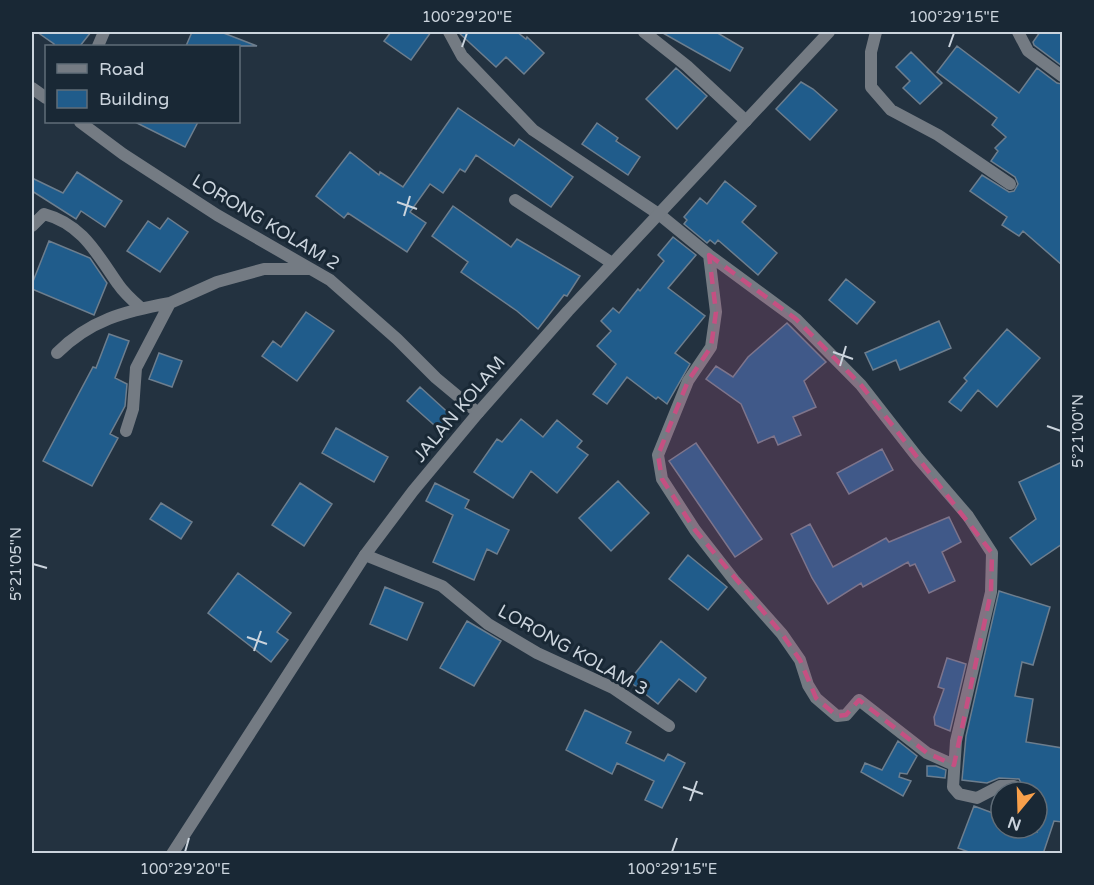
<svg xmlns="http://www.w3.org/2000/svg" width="1094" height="885" font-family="'Varela Round',sans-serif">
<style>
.building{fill:#205c8b;stroke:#6d7e8e;stroke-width:1.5}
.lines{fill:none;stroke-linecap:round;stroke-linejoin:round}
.minor{stroke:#747b83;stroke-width:12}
.tertiary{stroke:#747b83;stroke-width:12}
.marked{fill:#c55082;fill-opacity:0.2;stroke:#c55082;stroke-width:4.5;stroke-dasharray:12 8;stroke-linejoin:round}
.ticks{fill:none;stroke:#cbd4dd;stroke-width:2}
.labels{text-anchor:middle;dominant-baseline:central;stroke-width:6;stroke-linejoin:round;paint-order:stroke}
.street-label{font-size:18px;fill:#cbd4dd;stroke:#192835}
.neatline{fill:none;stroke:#cbd4dd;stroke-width:2}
.ticks-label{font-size:15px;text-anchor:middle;fill:#cbd4dd}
</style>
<rect width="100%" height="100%" fill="#233240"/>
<path class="building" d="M37,32H91L80,46H54V44Z
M192,32H221L257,46H186Z
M391,32H431L411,60L384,41Z
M458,32H517L526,39L527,37L544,53L524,74L506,57L496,67Z
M661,32H716L743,48L730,71Z
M1040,32H1062V66L1034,45L1033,42Z
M957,46L1019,93L1037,68L1057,83L1062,84V265L1023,231L1019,236L1002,225L1007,217L970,191L982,175L1009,192L1014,191L1018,184L1015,177L991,161L998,151L995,148L1006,137L992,125L997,118L937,72Z
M911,52L942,83L920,104L903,88L910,81L896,67Z
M676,68L707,96L677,129L646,99Z
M801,82L813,89L837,110L810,140L776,109Z
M458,108L514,146L519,139L573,177L551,207L476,155L465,172L460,169L443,193L430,184L410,212L426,223L407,252L348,213L344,218L316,196L350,152L379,175L380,172L403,187Z
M135,122H198L185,147Z
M597,123L618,138L616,141L640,157L628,175L582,144Z
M77,172L122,201L105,227L81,211L76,219L32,191V178L63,193Z
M725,181L756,206L742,222L777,253L758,275L718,240L715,244L710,240L707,243L684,224L687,220L684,217L700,198L707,204Z
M453,206L511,247L517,239L580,276L567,296L564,295L538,329L517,311L461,272L468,262L432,236Z
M168,218L188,232L160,272L127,251L148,221L160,229Z
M673,237L696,255L668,288L705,316L675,353L690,364L667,404L658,397L656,399L627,377L607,404L593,394L616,364L597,346L611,331L601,321L613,308L619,313L638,289L640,291L664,261L658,255Z
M49,241L90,258L107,283L94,315L32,289V284Z
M846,279L875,302L857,324L829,300Z
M306,312L334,331L297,381L262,356L273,341L281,347Z
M939,321L951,348L900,370L896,360L873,370L865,353Z
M787,323L826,362L804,381L816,407L793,417L801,435L778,445L774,436L758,443L741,404L706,379L716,366L733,377L748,357Z
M1007,329L1040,358L997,407L978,390L961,411L949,402L967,381L964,378Z
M109,334L129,341L115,378L127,384L125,406L110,434L118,438L92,486L43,461L93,367L96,368Z
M159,353L182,361L172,387L149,379Z
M420,387L454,418L442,432L407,401Z
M521,419L543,437L557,420L582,441L577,447L588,455L557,493L531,471L513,498L474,472L497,439L502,442Z
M336,428L388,457L374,482L322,453Z
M696,443L762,539L735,557L669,461Z
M882,449L893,470L849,494L837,473Z
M1062,462V544L1031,565L1010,538L1036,519L1019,482Z
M618,481L649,513L611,551L579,518Z
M300,483L332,504L304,546L272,525Z
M435,483L469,500L465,508L509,530L497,554L487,549L474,580L433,562L453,515L426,501Z
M161,503L192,522L181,539L150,519Z
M949,517L961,542L942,552L955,581L929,593L915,564L910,566L908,562L863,587L861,583L828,604L812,578L791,534L810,524L833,567L886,538L889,542Z
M688,555L727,587L708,610L669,579Z
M238,573L291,613L277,632L288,640L271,662L208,613Z
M385,587L423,603L407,640L370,624Z
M999,591L1050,607L1033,665L1022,662L1015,696L1033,699L1026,742L1062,748V822L1054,821L1043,854H974L958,848L974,806L1001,816V828H1026L1037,832V792H1020L1022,785L1019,779L999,778L987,783L962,780L966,736Z
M467,621L501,641L474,686L440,668Z
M661,641L706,678L696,692L679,679L658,704L629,681Z
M947,658L966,664L950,731L935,725L934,717L944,689L938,687Z
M585,710L631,732L626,743L664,761L668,754L685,763L662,808L645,800L654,781L617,763L612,774L566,750Z
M898,741L917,756L907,774L900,773L899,777L911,781L903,796L861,772L865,763L882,770Z
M927,766H936L946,770L945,778L927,776Z"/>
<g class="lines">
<path class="minor" d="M449,32L462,56L533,130L660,215L709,255L796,319L861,385L918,458L968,516L992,553L991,592L956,741L953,787L959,794L977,798L1000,786H1014
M644,32L687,66L746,121
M876,32L871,52V87L891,110L938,135L1010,184
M1018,32L1028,51L1062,76
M98,46L104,32
M32,88L46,98
M80,122L123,154L217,215L330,280L397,339L436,378L478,413
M515,200L612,263
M32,226L44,214C82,224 97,254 118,284C124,293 133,301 141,308
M709,255L716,312L711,347L688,381L658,455L662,479L695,530L734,580L782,634L800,660L808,685L816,698L837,716L846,715L859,700L927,753L954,765
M57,353C90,320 125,311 170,303
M126,431L133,409L136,368L170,303L217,282L264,269H308
M365,555L442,586L488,624L537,653L613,688L669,726"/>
<path class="tertiary" d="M172,854L365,555L413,491L478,413L568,311L829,32"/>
</g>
<path class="marked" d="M709,255L796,319L861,385L992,553L991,592L954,765L927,753L859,700L846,715L837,716L816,698L800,660L782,634L695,530L662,479L658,455L688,381L711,347L716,312Z"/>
<path class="ticks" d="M462,47L467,33M949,47L954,33M397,202L417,209M404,216L410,196M833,352L853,359M840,366L846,346M1047,426L1061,431M33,564L47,568M247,637L267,644M254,651L261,631M683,787L703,794M690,801L697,781M185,852L189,838M672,852L677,838"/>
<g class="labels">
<g class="street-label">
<text transform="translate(266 222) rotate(31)">LORONG KOLAM 2</text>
<text transform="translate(459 409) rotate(-50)">JALAN KOLAM</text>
<text transform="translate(573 650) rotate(29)">LORONG KOLAM 3</text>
</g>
</g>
<rect width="1094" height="885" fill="none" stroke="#192835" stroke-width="66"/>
<rect x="45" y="45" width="195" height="78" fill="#192835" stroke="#606d78" stroke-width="1.5"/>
<rect x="57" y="64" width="30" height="9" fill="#747b83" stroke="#606d78" stroke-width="1.5"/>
<text x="99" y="75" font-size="18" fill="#cbd4dd">Road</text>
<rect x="57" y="90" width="30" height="18" fill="#205c8b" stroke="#606d78" stroke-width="1.5"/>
<text x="99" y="105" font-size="18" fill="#cbd4dd">Building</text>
<g transform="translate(1019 810) rotate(199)"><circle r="28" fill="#192835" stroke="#606d78" stroke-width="1.5"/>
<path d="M0-4.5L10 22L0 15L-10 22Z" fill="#f8a04b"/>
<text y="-9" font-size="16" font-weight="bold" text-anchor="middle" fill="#cbd4dd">N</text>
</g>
<rect x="33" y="33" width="1028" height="819" class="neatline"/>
<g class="ticks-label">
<text x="467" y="22">100°29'20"E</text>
<text x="954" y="22">100°29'15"E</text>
<text transform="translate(1078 431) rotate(-90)" y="5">5°21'00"N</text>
<text transform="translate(16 564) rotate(-90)" y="5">5°21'05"N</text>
<text x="185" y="874">100°29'20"E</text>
<text x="672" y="874">100°29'15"E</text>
</g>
</svg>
